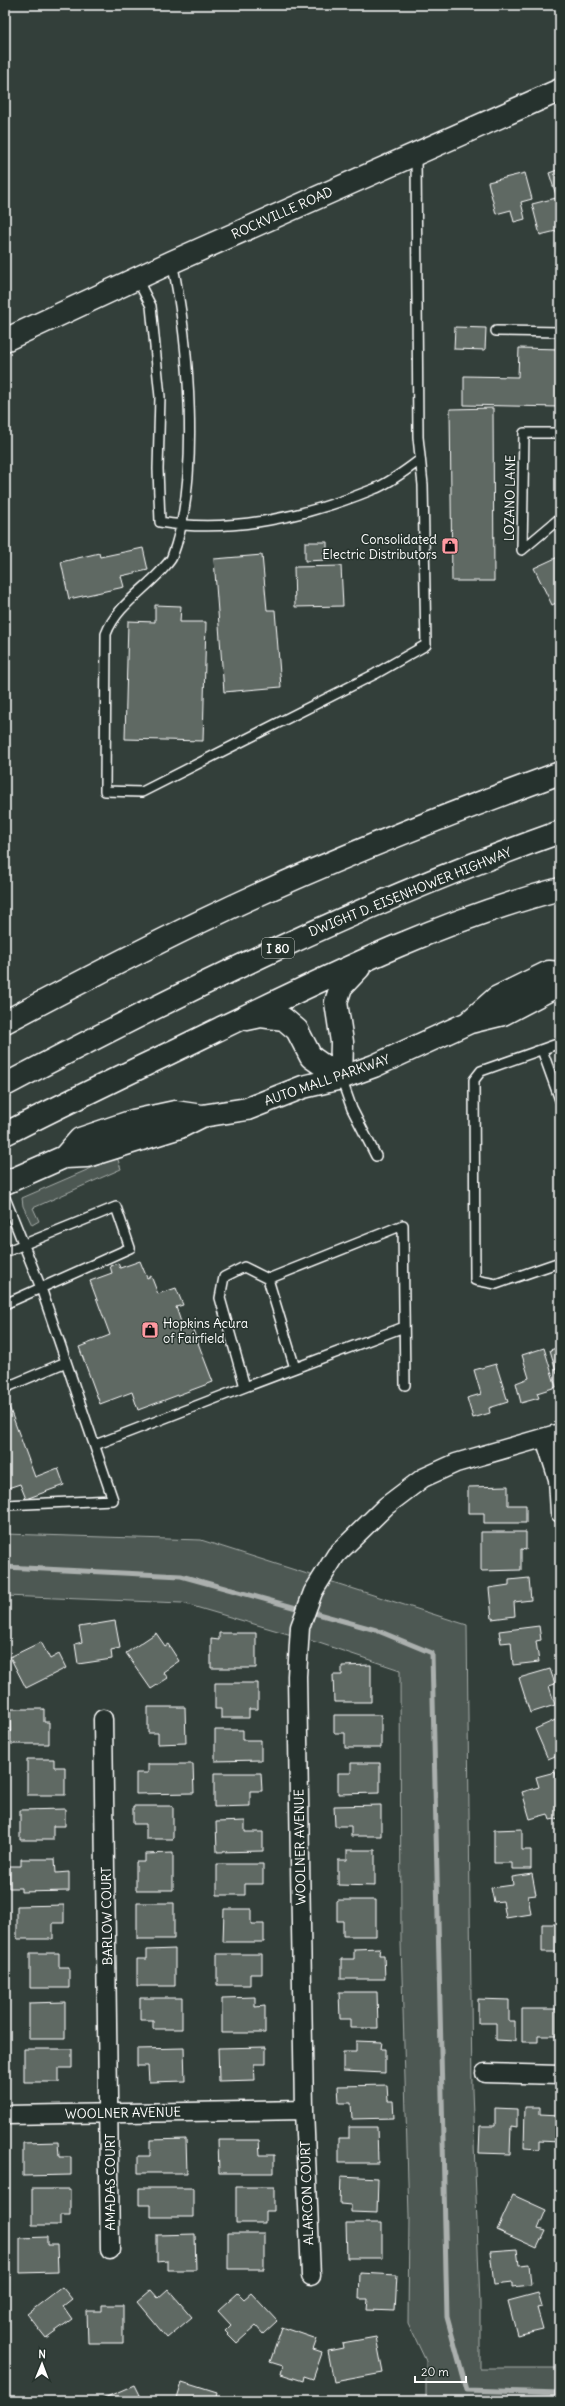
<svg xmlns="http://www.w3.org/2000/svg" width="565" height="2406" font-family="Delius,sans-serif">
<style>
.green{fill:#4d5853;stroke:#a6aca9}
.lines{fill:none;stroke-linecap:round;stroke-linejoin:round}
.stream{stroke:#abb0ae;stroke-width:5}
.building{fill:#5f6964;stroke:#fff}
.service-casing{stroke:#fff;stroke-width:12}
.minor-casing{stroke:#fff;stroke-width:21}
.tertiary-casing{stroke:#fff;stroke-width:25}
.secondary-casing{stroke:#fff;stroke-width:25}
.motorway-casing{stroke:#fff;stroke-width:25}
.service{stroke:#26332d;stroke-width:9}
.minor{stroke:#26332d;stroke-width:18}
.tertiary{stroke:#26332d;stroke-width:22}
.secondary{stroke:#26332d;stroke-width:22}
.motorway{stroke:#26332d;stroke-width:22}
.labels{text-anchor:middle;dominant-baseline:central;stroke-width:3;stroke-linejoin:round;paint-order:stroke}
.shield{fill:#26332d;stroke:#bec2c0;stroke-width:1}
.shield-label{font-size:12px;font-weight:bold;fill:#fff}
.street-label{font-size:13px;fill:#fff;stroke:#26332d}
.poi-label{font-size:13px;fill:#fff;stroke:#26332d;text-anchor:end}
</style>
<rect width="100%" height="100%" fill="#333f3a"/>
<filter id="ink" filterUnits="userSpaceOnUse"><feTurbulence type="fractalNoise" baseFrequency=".025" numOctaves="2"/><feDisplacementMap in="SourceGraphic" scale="8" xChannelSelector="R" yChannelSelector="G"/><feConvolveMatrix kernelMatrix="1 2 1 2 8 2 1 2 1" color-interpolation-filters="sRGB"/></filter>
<g filter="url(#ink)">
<path class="green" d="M117,1157L121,1169L33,1208L39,1221L32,1225L23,1206L22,1198Z
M5,1534L201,1540L467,1625L472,2090L480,2303V2368H560V2401H426V2361L408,2323L409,2216L401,1942L400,1670L319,1643L182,1603L5,1596Z"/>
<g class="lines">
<path class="stream" d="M5,1567L181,1576L376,1630L432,1653L447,2317L467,2390L560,2393"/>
</g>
<path class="building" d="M560,169V194L556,195L549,173Z
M525,173L532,199L521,202L525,219L514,222L511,210L496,214L488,182Z
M560,197V230L540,235L532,204Z
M455,327L486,328L485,350L454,349Z
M519,348L560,349V423H558V407L464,405V376L518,377Z
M493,408L494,581H452L450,409Z
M305,542H327V560L305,561Z
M143,548L148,570L121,576L124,587L69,599L61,562L99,553L100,557Z
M262,555L267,610H275L281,687L224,692L214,559Z
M560,556V601L552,605L534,568Z
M341,566L343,606L295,607L294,567Z
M155,605L181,606L180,622H206L203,741L125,739L128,621L155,622Z
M140,1261L147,1278L151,1276L158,1294L176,1288L183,1305L176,1307L182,1325L190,1322L213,1382L138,1410L132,1392L100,1404L79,1347L110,1335L90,1281L112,1273L110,1266L118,1263L120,1268Z
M560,1347V1373L557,1374L550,1350Z
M544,1348L556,1387L537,1393L539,1398L521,1403L516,1383L529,1378L522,1355Z
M496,1364L508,1402L489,1408L490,1413L473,1418L467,1398L481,1394L474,1370Z
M5,1396L35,1477L58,1468L64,1485L26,1499L20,1484L5,1489Z
M508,1486V1505H526V1523H484V1513H468V1487Z
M481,1532H526V1550L521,1549V1570L481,1571Z
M529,1578L531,1600L514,1602L515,1616L492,1619L489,1588L509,1585V1580Z
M115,1621L120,1648L111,1650L112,1659L78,1664L75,1644L82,1642L79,1627Z
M539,1626L541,1640L536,1641L539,1662L513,1665L511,1642L501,1643L499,1631Z
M156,1633L165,1646L168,1644L179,1661L163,1672L168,1678L151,1689L126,1653Z
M219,1633H256V1668H211V1639L219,1640Z
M41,1642L50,1659L59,1654L66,1668L26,1688L10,1657Z
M371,1665V1702H334L333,1675H342V1666Z
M550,1669L555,1684L549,1686L555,1705L530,1713L519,1678Z
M215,1683H258V1709H249V1718H221V1709H215Z
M148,1707H185L186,1743L158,1744V1733H148Z
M10,1709H44V1722H49V1744H11Z
M334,1715H381V1748H345V1733H334Z
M560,1718V1754L548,1759L535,1729Z
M215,1730H243V1740H261V1760L215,1761Z
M27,1759H54V1767H65V1795H27Z
M351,1763H380V1793L338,1794V1773H351Z
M148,1764H193L194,1793L136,1794V1773H148Z
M555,1772L560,1790V1818L550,1820L548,1814L530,1819L522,1792L539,1787L536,1777Z
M214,1773H261L262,1791H250V1806L214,1807Z
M381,1805V1836H351V1826H335L334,1806Z
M133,1806H173V1839H146V1824H133Z
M65,1809V1826H53V1840H20V1810Z
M245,1821V1832H263V1851L217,1852L216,1822Z
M522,1829V1850H531V1869H512V1863H494V1830Z
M347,1850H375V1886L338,1885V1860H347Z
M173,1853V1890H136V1862H145V1854Z
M21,1859H55L56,1873L69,1872V1891L21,1892V1888H9V1866H21Z
M217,1864H263V1884H245V1895H217Z
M532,1874L536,1895L528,1896L531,1914L506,1918L503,1901L494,1902L491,1888L513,1885L512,1877Z
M337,1900H376V1936H343V1921H337Z
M137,1903H174V1939H137Z
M64,1905V1923H53V1939H17V1906Z
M224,1909H251V1924H264V1942H223Z
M559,1916L560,1952H542V1924H559Z
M380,1948L379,1955H384L385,1979H341V1959H354V1949Z
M175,1949V1986H137V1959H147V1950Z
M30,1953H59V1967H69V1988H30Z
M217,1954H262V1974H250V1985H217Z
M339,1992H377L378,2028H350V2019H340Z
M255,1997V2007L265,2006V2033H222V1998Z
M140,1998H182V2029H153V2020H140Z
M478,1999L509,2000V2021H515V2041L496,2040V2023H478Z
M65,2002V2039H29V2003Z
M522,2009H558V2036H538V2042H522Z
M356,2041L382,2042L381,2049H385V2073L343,2071V2052H356Z
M266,2047V2064H254L255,2080L219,2081L218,2048Z
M184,2048L185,2081L149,2082L148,2066H137V2049Z
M24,2049H72V2068H59V2082H24Z
M387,2085L388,2101H393L394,2118L352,2119L351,2103H339L338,2086Z
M525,2107H540V2114L560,2115V2142L539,2141V2149L524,2148Z
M495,2108L517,2109V2127L511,2126L510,2154L479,2153L480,2126H495Z
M349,2127H377L378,2163H339V2138H349Z
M186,2139L187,2173H138V2156H150V2140Z
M218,2140H259L260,2155H274V2173H219Z
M58,2142L59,2157H71V2175L23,2176V2143Z
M341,2176L378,2178L377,2213L351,2212V2205L340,2204Z
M558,2186H560V2213H557Z
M236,2187H274V2211H265V2223H236Z
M139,2188H193V2217H151V2205H139Z
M32,2189H70V2215H60V2225H32Z
M513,2195L546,2210L538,2229L545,2231L537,2248L497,2230Z
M346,2223H382V2258H347Z
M228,2233H264V2269H228Z
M195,2234L196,2270H168V2261L157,2262V2235Z
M47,2237V2245H57L58,2272L20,2273V2238Z
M517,2249L519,2265L529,2264L531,2285L512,2287V2283L494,2285L490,2251Z
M360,2273L397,2275L395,2311L367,2310L368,2299H359Z
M62,2287L72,2299L63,2306L72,2319L46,2338L27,2314Z
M168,2289L192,2317L167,2338L137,2302L151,2290L158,2298Z
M238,2293L244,2299L251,2293L277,2321L263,2334L256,2326L237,2343L225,2331L231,2325L218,2311Z
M538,2293L542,2307L537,2308L543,2329L517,2335L508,2301Z
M102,2305H123V2343H88L87,2311H102Z
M282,2327L317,2339L313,2350L322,2353L313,2379L304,2376L303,2381L281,2374L283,2366L270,2362Z
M376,2337L383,2373L334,2382L328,2351L343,2348L342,2343Z
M182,2382L217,2393L215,2401H176Z
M134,2385L142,2401H103L102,2399Z"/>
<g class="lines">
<g class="service-casing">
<path id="service" d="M172,262C189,341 201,481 172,557C170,562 164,567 161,571C142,592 116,607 106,634L105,791L142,792L375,674L426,645L423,485L418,437L416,154
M137,279L151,306L160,397L158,469L160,522C231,534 308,516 374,489C390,483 406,470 420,460
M496,331L560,332
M560,433H524L522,550L560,518
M560,1043L481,1071L474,1080L475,1280L496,1284L560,1262
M542,1050L560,1100
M341,1078L352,1109L376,1156
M5,1198L41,1288L113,1500L5,1505
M5,1252L116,1207L130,1248L5,1304
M268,1279L295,1368
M7,1387L66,1362
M245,1387L404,1327
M95,1445L245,1387L220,1298L224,1277L244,1267L268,1279L403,1225L405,1385"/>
</g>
<g class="minor-casing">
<path id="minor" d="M545,1438L558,1479L560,1513
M103,1719L110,2250
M485,2073L560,2075
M5,2115L304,2110
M311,2276L304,2110L297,1676L300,1627L313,1592L336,1555L386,1506L423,1478L456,1463L560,1433"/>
</g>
<g class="tertiary-casing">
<path id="tertiary" d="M470,1021L496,998L549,972L560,973
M64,1157L80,1139L133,1121L175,1112L202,1116
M5,1183L64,1157L87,1156L180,1127L202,1116L247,1109L303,1087L341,1078L374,1066L470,1022L503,1014L560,984"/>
</g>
<g class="secondary-casing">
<path id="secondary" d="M5,340L172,262L560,90"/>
</g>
<g class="motorway-casing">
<path id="motorway" d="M247,1019L261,1016L284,1019L297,1030L311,1057L341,1078
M5,1022C71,987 137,952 204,920C320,864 440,817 560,773
M341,1078L342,1042L336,1002L341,987L359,968
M5,1085C185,990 368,900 560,832
M5,1134C75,1098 148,1064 219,1029C329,976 441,920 560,889"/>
</g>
<use href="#service" class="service"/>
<use href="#minor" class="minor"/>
<use href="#tertiary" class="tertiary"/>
<use href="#secondary" class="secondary"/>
<use href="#motorway" class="motorway"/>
</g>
</g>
<defs>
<g id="shop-square" transform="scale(0.9)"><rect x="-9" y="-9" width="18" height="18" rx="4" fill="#ff9aa2" stroke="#26332d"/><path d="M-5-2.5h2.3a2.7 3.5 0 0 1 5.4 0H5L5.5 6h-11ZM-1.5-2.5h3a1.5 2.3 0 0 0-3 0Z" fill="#111"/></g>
</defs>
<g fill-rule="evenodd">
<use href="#shop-square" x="450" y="546"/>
<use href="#shop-square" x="150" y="1330"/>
</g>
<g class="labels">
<rect class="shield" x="262" y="938" width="32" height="20" rx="3"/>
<g class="shield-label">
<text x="278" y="948">I 80</text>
</g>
<g class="street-label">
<text transform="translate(282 213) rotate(-24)">ROCKVILLE ROAD</text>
<text transform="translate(510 498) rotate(-89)">LOZANO LANE</text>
<text transform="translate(410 892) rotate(-22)">DWIGHT D. EISENHOWER HIGHWAY</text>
<text transform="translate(327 1080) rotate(-19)">AUTO MALL PARKWAY</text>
<text transform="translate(300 1847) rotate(-91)">WOOLNER AVENUE</text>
<text transform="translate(107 1916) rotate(-91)">BARLOW COURT</text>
<text transform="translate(123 2113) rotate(-1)">WOOLNER AVENUE</text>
<text transform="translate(110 2182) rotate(-90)">AMADAS COURT</text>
<text transform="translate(307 2193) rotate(-92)">ALARCON COURT</text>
</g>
<g class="poi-label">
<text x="437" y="539">Consolidated<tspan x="437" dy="15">Electric Distributors</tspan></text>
<text x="163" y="1323" text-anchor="start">Hopkins Acura<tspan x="163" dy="15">of Fairfield</tspan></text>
</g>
</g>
<rect width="565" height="2406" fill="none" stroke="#26332d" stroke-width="20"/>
<rect x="10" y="10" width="545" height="2386" fill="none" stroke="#fff" stroke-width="1.5" filter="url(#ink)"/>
<g transform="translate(42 2364) rotate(1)" stroke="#26332d" stroke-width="3" paint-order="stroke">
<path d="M0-3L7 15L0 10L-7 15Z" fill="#ffffff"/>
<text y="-6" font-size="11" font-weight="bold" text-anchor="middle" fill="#ffffff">N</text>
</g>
<path d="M415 2376v6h51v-6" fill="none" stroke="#ffffff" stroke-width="2"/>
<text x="421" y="2376" font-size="12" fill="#ffffff" stroke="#26332d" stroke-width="3" paint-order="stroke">20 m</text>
</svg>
